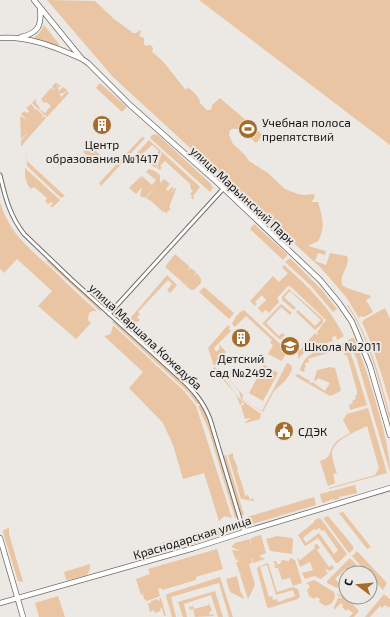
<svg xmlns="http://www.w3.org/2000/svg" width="390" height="617" font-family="'Exo 2',sans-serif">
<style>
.green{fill:#e9c5a3;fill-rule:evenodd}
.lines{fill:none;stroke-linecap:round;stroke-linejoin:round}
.street-casing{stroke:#706d69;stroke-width:5}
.secondary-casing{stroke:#706d69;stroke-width:6}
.street{stroke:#fff;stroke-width:3}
.secondary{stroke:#fff;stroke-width:4.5}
.labels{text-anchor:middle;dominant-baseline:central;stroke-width:4;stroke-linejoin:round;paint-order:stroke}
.poi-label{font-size:12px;fill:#161413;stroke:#ece8e4;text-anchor:start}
.street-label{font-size:12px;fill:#161413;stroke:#ece8e4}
</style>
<rect width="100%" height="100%" fill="#ece8e4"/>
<path class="green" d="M47,0L95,1L114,19L133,33H136L140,30L141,31L139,36L144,38V44L146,46L149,45L152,46L153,49L152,52C165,61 174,76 185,89H187V87C192,90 200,97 200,103L207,110H211L212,105L220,98L263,135L256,143C249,137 239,125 230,130L229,135L233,144L245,155L249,161L268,173L285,189L298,194L304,195L313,194L315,195L314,199L311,202H318C322,216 326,228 318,241L308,246L326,251L325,255L318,253L315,261L326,265L330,253L347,256C351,265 339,274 342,285L347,288L371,296L370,298L366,300L373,312L364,317L361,316L359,318L346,297L321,268L113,77Z
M199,0H390V145Z
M44,25L59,44L58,46L33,39L40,32Z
M55,83L59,84L55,90L59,85H61L58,88L59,91L63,87L67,90L64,93L59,94L61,97L67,91L69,93L47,117L32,103L36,99V103L40,108L39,109L45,113L51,106L46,102L44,103L41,99L51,88L54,90V89L52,87Z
M99,84H101L127,107L122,112L96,88Z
M31,104L34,107V112L35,108L43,115L41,118L44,116L46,118L23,144V146L21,145V141L28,132L21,139L20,116L27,120L21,114L24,111L27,113L29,112V111L26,108Z
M154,134L158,135L211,184L213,188L210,192L151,139L150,137Z
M142,137L145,138L101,186L99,183Z
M149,140L161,151L156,168L148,163L159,151L152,145L140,156L137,153Z
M95,141L101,146L97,151L94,149L102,157L96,164L83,152L89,145L91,146Z
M26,149L27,161L65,196L61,198L27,166Z
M162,152L200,187L193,196L194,198V200L191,197L192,196L190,194L193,191L190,188L191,187L189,183L165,161L160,166L162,167L160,170L157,168Z
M25,168L60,200L53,207H50L53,203L51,202L48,204L45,201L47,198L34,187L31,189C25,183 25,176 25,168Z
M149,169L153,170L160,175V183L164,179L170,184L166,189L168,191L172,187L174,188L169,195L175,188L176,189L169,207L171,209L166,213L164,212L165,210L163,212L151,201L146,198L157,185L145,198L140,196L142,187L136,194L129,188L141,176L140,180L142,176L152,185L156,180L146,172Z
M0,202C9,232 27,247 50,267C65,282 81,297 97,311H93L89,313L88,320L91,323L76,339L38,306L52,291L17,259L4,273L0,269Z
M254,224L287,254V256L283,260L250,229Z
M175,254L190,267L187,271L191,268L196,272L193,277L197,273L201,279V283L194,290H191L186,286L187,283L185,285L180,280L182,278L180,280L165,267Z
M290,258L322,290L337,309L333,312L311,286L285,262Z
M48,260L102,310L100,311L46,261Z
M284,265C308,286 330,308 344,336L337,340L336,336L332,337L333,341C321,345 306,347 299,359L297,351L300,350L315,333L317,335L318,333L317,332L326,320L290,286L287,287L277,298L279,302L269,313L266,310L262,313L258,308L266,300L262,295L255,302L257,304L255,306L250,301L273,276L279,282L288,273L282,268Z
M167,275L177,285L170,293L167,290L172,284L168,280L138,312L140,314L137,317L140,320L138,322L128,321Z
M204,287L234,313L229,319L199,292Z
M289,289L323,319V323L315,330L296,312L298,310L315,326L321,320L290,291L284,297L296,308L294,310L282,300V297Z
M281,304L292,313L290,315L281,307L266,323L279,336L282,333L285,335L281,339H279L263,324V323Z
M348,305C370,337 379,377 390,414V420C381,388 367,331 347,306Z
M385,308L390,319V403C382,376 374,348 362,322L365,319Z
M244,310L279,343L291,350L289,354L286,353L282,361L268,354L273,345L270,343L272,340L246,316L235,327L232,324C235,318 237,313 244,310Z
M114,321L180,381L200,403L197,404L188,392L112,322Z
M113,325L185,392L196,406L232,518L224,516L219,521L204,473L183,479L173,445L163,423L129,388L143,372L104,336L108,335L111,333Z
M228,325L230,327L229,329L231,331L214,348L216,352L220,348L219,346L220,345L226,352L214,366L208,348Z
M352,338H354C367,371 378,406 386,441C388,453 390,460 390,472L357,360L348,340Z
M346,342L353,360L367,405L350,410L349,405L353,403L352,401L356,399L355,396L357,395V391L347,355L345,356L344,351L339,353V351L334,352V351L308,359L309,362L305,363L306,367L304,368L305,371L303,372L300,370C307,346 328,351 346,342Z
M287,363L291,365L292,370L286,380L274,391L263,412L241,399L239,391L217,365L243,395L242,399L262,411Z
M264,365L278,373L263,401L249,393Z
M215,367L240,399L261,414L260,419L246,423L245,422L250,419V418L245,419L241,406L244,405L243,402L241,403L242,405H240L236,394L216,372H209Z
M330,367L335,368L341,390L339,392L330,396L295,376L298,374L310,381L309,383H311L312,382L325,391L330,383L318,378L316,381L314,380L317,370Z
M201,405L206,414L213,434L237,517L235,518L208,428L198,406Z
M368,408L387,473L329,489V488L375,475L379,468L367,426C357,431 333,440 332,453C332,460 335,467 337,473L333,474L335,483L328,486L320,461C334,457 327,451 336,442C340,438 345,436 350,433L343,420L347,414Z
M233,453V457L238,468L237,470C240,479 244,488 245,496L248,495L250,500L253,498L254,501L241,499L228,455Z
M226,455L244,515H241L223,456Z
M355,485L357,493L339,497V499L335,500L334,499L325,502V503L322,502L320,494Z
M314,497L316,505L249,525L247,517Z
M343,512L371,547L367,549L339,513Z
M328,516L353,546V550L349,553L323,518Z
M319,518L321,519L347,554L338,563H336L318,538L305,546L298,535L313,523L315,520ZM319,528L322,531L324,530L338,550L334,554L319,533L306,543L303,538L314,529L316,530Z
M233,523L235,531L206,540L204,532Z
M9,528V534L23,582L18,581L4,536L3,530Z
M199,533L202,541L194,544L193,541L163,550L161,543Z
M261,535L266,553L259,556L265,559L253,563L252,558H251L252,563L249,564L255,585L248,599L240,575L243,573L240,574L236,562H240L235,559L239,557L235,558L232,550L240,551L231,547L235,543L250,539V548L251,538Z
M277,536L292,538L293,540L292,554L270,551L266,539Z
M316,544H317L320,548L317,550L329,567L332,565L334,568L330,571L326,569L325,570L328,573L321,579L314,576L305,579L302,573L313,570L310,562L300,567L297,558L300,560L315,548L314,546Z
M217,549L223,569L196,577V580L162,590L161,588L158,589L160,596L147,601L144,599L143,594L141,595L136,579L150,574L148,569Z
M357,551L387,583L383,590L370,576V573H367L352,556Z
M290,558L295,560L302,583L293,586L289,576V578L282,580L278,568H275L274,564L283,570L274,563L273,561L277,562V564H280L282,560L289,561Z
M350,558L364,573H358L351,568L347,571L345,569L335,579L339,583L346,577V580L337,588L327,583V581Z
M268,563L277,592L293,587L298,589L300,596L298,599L269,608L267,607L257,569L258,567ZM267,565L276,595L293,590L295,596L278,602L277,599L273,600L272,596L269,597L260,567Z
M90,564V569L87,575L68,580L66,579L64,572Z
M237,576L241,593H242L244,599L230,592L226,579Z
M220,577L233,617H229L219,583L171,597L176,617H172L166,596L167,594Z
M314,580L334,592L335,598L331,604L325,606L319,602L320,599L316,597L314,599L309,596L307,591L310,586L306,583Z
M215,591L223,617H218L211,595L184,604L187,617H183L178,602Z
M346,592V597H356L358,600L354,604L350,601L359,611L354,617H349L353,613L348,609L346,611L342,607L343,605L341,603L334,610V607L338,598H344L338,596L337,593L341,596Z
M384,594L390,599V607H388L385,605L382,608L380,606L370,617H365Z
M58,596L65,617H39L35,603Z
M159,598H161L166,616H164L162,608L160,609L161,611L155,613L154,610L150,612L148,603H151V601L157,599L158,601L160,600Z
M208,601L212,611L209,612L210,615L213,614L214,616L195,617L193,609L190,610L189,607L193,606L194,609L209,605Z"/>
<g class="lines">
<g class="street-casing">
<path id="street" d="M0,175C5,197 10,216 24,234L71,279L179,377C193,390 203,401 210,419L244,532
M109,314L223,189"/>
</g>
<g class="secondary-casing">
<path id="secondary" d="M34,0L82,59L88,63L130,105L219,184L320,280L339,303L352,322L357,334L370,366L390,435
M21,37C38,33 42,26 40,8
M0,38C29,36 55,47 80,58
M0,538L23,617
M0,603L194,548L244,532L390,488"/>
</g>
<use href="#street" class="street"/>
<use href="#secondary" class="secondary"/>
</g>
<defs>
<g id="building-disc" transform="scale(1)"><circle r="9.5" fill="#a66c2c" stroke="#ece8e4"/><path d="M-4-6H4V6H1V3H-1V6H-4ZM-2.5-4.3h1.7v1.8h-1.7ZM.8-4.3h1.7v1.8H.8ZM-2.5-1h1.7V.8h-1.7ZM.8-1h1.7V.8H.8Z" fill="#fff"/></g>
<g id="stadium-disc" transform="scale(1)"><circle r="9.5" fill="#a66c2c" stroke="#ece8e4"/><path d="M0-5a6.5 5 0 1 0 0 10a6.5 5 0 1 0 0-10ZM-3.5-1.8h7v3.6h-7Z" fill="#fff"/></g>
<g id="school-disc" transform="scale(1)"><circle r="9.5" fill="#a66c2c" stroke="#ece8e4"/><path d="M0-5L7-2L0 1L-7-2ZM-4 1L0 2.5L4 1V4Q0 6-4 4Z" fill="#fff"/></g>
<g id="civic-disc" transform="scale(1)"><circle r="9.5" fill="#a66c2c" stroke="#ece8e4"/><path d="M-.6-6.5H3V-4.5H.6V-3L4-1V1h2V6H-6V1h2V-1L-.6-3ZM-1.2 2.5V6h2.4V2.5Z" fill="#fff"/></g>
</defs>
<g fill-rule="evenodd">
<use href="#building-disc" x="102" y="125"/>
<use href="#stadium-disc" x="248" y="129"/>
<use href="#building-disc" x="241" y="338"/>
<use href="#school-disc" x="290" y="346"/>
<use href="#civic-disc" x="284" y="431"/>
</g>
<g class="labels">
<g class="poi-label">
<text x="262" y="122">Учебная полоса<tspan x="262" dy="14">препятствий</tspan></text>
<text x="102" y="144" text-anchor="middle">Центр<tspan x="102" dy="14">образования №1417</tspan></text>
<text x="304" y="346">Школа №2011</text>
<text x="241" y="358" text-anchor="middle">Детский<tspan x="241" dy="14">сад №2492</tspan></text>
<text x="298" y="431">СДЭК</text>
</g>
<g class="street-label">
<text transform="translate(243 195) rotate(43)">улица Марьинский Парк</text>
<text transform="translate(146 336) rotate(43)">улица Маршала Кожедуба</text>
<text transform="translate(192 537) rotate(-17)">Краснодарская улица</text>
</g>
</g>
<g transform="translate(358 585) rotate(286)"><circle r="19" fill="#ece8e4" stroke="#969390"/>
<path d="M0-3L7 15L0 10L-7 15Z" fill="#a66c2c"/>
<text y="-6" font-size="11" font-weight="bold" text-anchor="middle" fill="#161413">С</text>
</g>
</svg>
